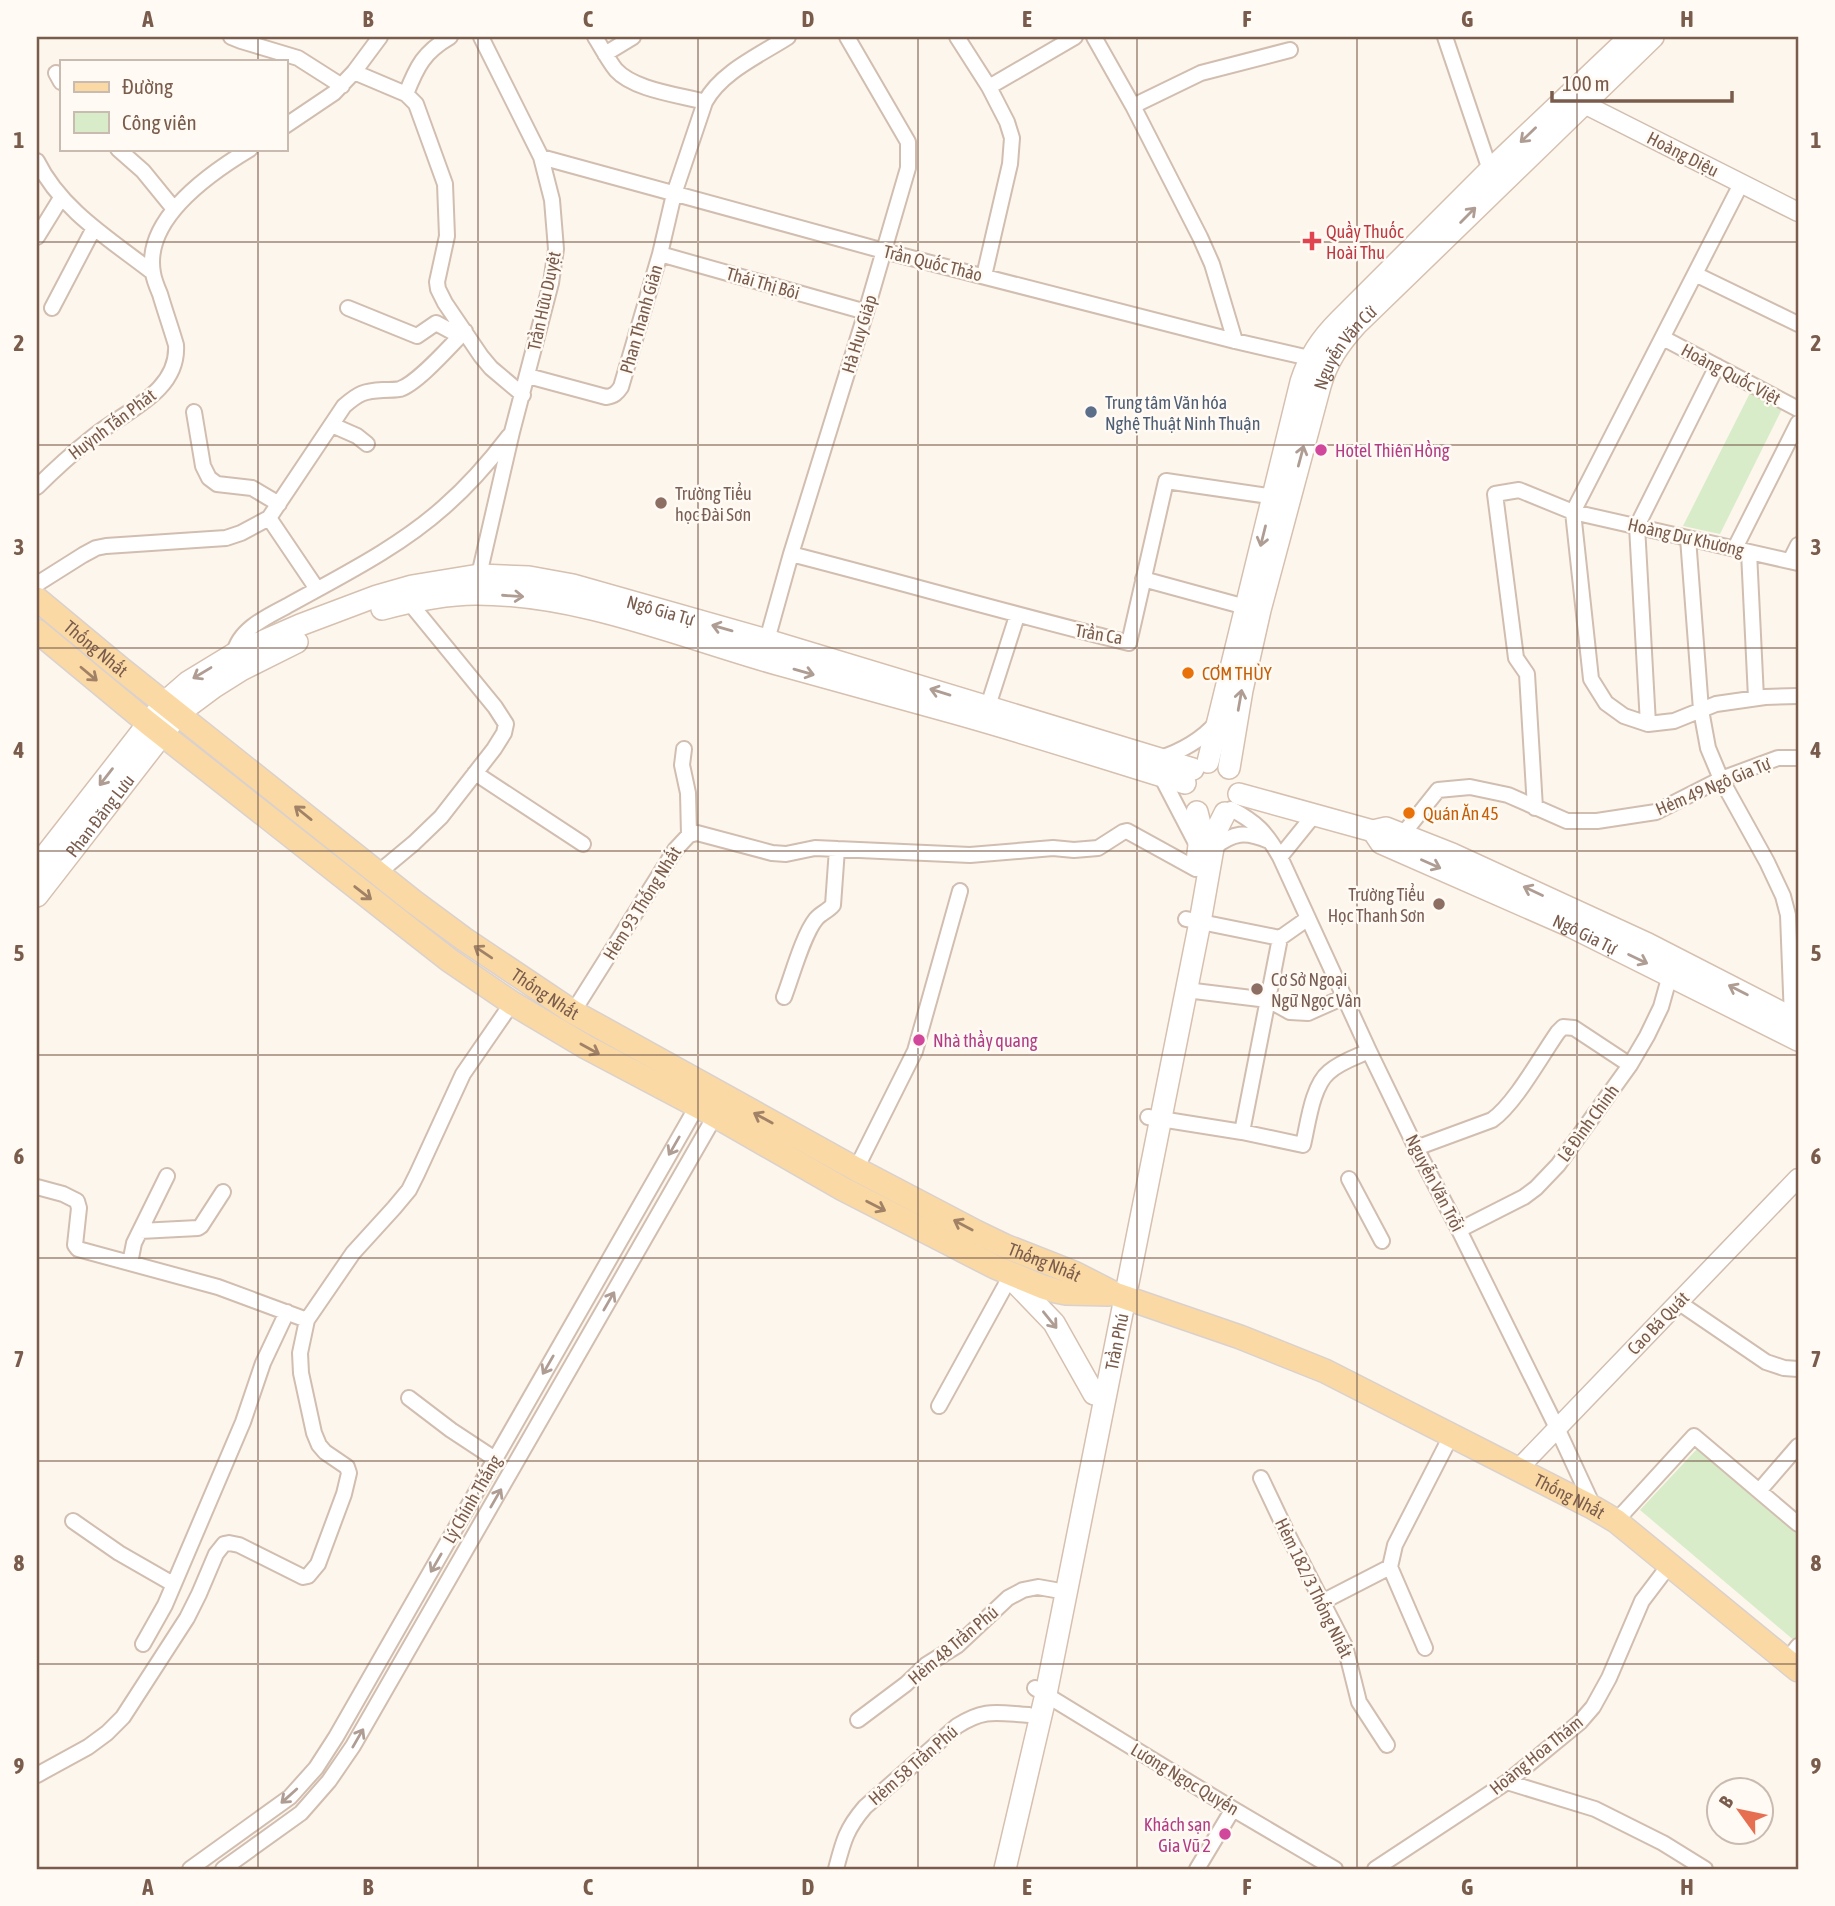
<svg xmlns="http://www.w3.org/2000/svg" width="1835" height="1906" font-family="'Asap Condensed',sans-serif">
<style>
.green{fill:#d8ecc9}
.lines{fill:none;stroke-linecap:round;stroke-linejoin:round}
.minor-casing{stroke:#d1beb0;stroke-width:18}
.tertiary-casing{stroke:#d1beb0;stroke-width:21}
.secondary-casing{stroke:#d6c0b0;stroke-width:24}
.primary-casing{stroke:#dad1cd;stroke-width:26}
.minor{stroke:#fff;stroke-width:14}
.tertiary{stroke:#fff;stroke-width:18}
.secondary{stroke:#fff;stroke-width:21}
.primary{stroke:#fbd9a5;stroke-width:23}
.oneway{stroke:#af9d94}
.oneway2{stroke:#a18267}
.grid{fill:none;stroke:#7a5c4d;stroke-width:2;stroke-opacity:0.55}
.health-dot{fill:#e0444e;stroke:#fffaf3;stroke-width:2.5}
.service-dot{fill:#5c6f8a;stroke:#fffaf3;stroke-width:2.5}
.hotel-dot{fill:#d1479c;stroke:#fffaf3;stroke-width:2.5}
.education-dot{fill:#8d6e63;stroke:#fffaf3;stroke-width:2.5}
.food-dot{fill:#e8710a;stroke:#fffaf3;stroke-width:2.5}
.labels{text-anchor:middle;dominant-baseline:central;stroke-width:5;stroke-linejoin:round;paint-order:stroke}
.street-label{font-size:18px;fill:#7a5c4d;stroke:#fffaf3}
.health-label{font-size:18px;fill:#be3a42;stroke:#fffaf3;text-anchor:start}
.service-label{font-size:18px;fill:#4e5e75;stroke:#fffaf3;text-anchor:start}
.hotel-label{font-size:18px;fill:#b23c85;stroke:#fffaf3;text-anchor:start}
.education-label{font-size:18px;fill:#785e54;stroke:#fffaf3;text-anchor:start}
.food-label{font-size:18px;fill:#c56008;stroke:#fffaf3;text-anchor:start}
.neatline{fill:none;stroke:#7a5c4d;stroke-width:2.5}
.grid-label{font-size:23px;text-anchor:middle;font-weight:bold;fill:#7a5c4d}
</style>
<rect width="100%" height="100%" fill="#fdf6ec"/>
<path class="green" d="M1750,393L1782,409L1720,534L1683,526Z
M1697,1449L1798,1533V1640L1796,1642L1640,1510Z"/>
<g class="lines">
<g class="minor-casing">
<path id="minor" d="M231,37L241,41L298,58L342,86
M595,37C602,48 608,60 616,70C634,90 680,95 705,102
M957,37L989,87L1007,122L1012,138L1010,164L984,276
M1094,37L1133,106L1200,237L1212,264L1235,341
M1445,37L1490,170L1494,174
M605,54L633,37
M354,72L406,94L416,104L445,184L447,236L437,282L438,289L445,303L481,356L491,368L523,395
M56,73L61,82
M989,87L1075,37
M406,94C417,66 424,52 450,37
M1133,106L1201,73L1290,50
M285,126L334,93L354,72L380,37
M118,149L143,171L174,209
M541,157L884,251L1235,341L1318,360
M37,161C61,210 111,240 152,272
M1741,184L1573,512L1591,679L1606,703L1624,716L1648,724L1674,721L1716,704L1765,697L1798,696
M37,237L61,198
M660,254L866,312
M1695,274L1798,324
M52,308L94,228
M348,308L417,336L436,323L460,336
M1663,338L1798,409
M528,376L606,397C614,396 617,393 621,387L660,254L674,194L705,102C721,72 760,55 788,37
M194,412L203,466L209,478L217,484L252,488L279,504
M332,425L357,436L367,444
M37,487C55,469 74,452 94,436C125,411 179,392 176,345C171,328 165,311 160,294C157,287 154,280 153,273C143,219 210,173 250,149
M269,518L317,589
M1688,538L1701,710L1708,748L1721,779L1767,862L1783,896L1788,915L1792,1018
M1735,548L1798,423
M1749,552L1756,698
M791,554C904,583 1015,615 1129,643L1166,481L1282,498
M1790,561L1798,545
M479,575L512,432L551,283L556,249L552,200L541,157L481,37
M1143,579L1253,609
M37,584L83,555L96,548L106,546L226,538L241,533L269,518L344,406C359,393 364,391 383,390C388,390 395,390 400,389C418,383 450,346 465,331
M767,640L791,554L866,312L908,168V142L847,37
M234,654C238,630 266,617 287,606C341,576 398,548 444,507C468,486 490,461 509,436
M988,706L1017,616
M1648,724L1637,526L1717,366
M684,749L682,765L688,793L689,835
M1160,758C1180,752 1203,739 1216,723
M475,773L583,844
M1161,776L1199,849
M1535,808L1527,674L1516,658L1495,494L1519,490L1573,512L1798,563
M1231,809C1256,822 1266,832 1280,857L1369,1051L1416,1148L1459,1230L1557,1428L1594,1508
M1403,834L1438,790L1470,787L1508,795L1567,821H1597L1656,812L1721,779L1778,758H1798
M1213,848C1234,832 1245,831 1269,841
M1280,857L1314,815
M378,873L414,843L441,817L494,749L504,733L506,724L495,707L409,602
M1186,919L1280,938
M1186,990L1268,1000L1290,1012L1308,1013L1344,997
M784,997C792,976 803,935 816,919C821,913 828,911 833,905L837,849
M573,1012L675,850L689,835L697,833L772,853L786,854L815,848L970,855L1053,848L1074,850L1098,848L1123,832L1127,831L1196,869
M1148,1117L1242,1132L1303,1145C1308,1124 1312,1086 1329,1072C1340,1062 1356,1057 1369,1051
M1242,1132L1280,938L1307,919
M1416,1148L1492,1120C1515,1104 1541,1056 1558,1032L1563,1027L1574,1028L1630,1065
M856,1169L915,1051L960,891
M1349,1179L1382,1241
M37,1187L63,1194L77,1201L79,1208L75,1245L78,1249L218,1287L307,1320
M1459,1230L1524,1197L1536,1188L1558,1165L1630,1065L1647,1036L1661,1007L1670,975
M140,1231L198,1228L201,1226L223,1192
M130,1263L134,1243L167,1176
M1678,1302L1766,1362L1784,1368L1798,1369
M409,1398L451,1430L495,1459
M939,1406L1010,1277
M1261,1478L1289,1537L1345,1646L1359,1702L1387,1745
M1759,1491L1798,1446
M73,1521L119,1553L173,1584
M1616,1521L1694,1436L1798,1524
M1322,1602L1390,1567
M143,1644L165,1605L243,1422L263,1363L287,1312
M1425,1648L1390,1567L1395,1545L1452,1434
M1787,1660L1798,1646
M1035,1688L1233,1809L1335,1869
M858,1720L906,1684L926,1665L958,1645L1008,1598L1023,1590L1038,1587L1055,1590
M37,1775L88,1747L107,1733L123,1717L187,1618L199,1594L216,1554L224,1544L229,1543L239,1545L303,1577L308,1576L318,1564L344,1494L349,1473L347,1467L325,1452L319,1445L314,1433L301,1373L300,1353L307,1320L353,1253L394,1208L409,1190L417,1174L463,1074L512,1003
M1507,1782L1595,1809L1663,1843L1705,1869
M190,1869L290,1797L316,1768L336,1737L700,1101
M223,1869L301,1813L329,1781L353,1746L719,1109
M836,1869C843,1842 846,1829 865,1807L957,1726C985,1708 997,1713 1029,1715
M1197,1869L1233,1809
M1375,1869L1507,1782L1580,1722L1593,1707L1609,1678L1642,1601L1670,1564"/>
</g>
<g class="tertiary-casing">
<path id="tertiary" d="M1574,99L1798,212
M1519,1468L1798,1178"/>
</g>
<g class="secondary-casing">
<g id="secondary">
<path d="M382,609C412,601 445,594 476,594C582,594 683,638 784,666C838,681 893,696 947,711C1027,733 1106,759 1185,783"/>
<path d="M1208,762L1301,382C1309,357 1321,339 1340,320L1490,170L1630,37"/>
<path id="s1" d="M1229,768L1242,690L1260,610L1320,386C1327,361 1339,344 1356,325L1653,37"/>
<path d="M1239,794L1373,831L1386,828L1452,854L1648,944L1798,1021"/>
<path d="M1197,812L1201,828L1197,862"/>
<path id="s2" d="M1373,831L1381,843L1570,926L1798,1040"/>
<path id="s3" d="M37,866L165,702L188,682L234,654L300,625L377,596L412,586L479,575L529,577L573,585L767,640L1193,769"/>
<path id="s4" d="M37,896L179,713L214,687L241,670L297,642"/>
<path d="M1005,1272L1054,1323L1094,1394"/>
<path id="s5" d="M1005,1869L1046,1694L1200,922L1216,831L1225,813"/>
</g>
</g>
<g class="primary-casing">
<g id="primary">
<path id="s6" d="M37,599L120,668L414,902L464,939L573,1012L856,1169L976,1232L1005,1246L1074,1273L1115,1294L1240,1337L1325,1371L1594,1508L1616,1521L1798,1670"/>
<path d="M37,631L148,723L398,920L449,960L512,1003L586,1047L707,1111L843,1189L995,1267L1043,1287L1056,1291L1066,1293L1108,1294"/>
</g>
</g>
<use href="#minor" class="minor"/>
<use href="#tertiary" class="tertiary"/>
<use href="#secondary" class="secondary"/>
<use href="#primary" class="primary"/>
</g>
<defs><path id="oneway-shaft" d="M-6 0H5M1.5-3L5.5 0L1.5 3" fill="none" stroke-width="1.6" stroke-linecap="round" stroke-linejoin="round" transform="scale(1.75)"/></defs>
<g class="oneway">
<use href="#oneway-shaft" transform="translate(1528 135) rotate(136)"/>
<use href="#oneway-shaft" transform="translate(1468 215) rotate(-45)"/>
<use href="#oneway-shaft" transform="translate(1301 456) rotate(-75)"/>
<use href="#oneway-shaft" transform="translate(1263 536) rotate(104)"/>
<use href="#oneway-shaft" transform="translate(513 596) rotate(4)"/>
<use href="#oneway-shaft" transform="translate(722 628) rotate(-164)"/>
<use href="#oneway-shaft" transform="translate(804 672) rotate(16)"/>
<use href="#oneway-shaft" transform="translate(202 673) rotate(149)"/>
<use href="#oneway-shaft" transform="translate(940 692) rotate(-163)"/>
<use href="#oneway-shaft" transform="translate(1240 700) rotate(-80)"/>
<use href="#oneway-shaft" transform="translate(106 777) rotate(128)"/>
<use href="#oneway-shaft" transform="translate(1431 864) rotate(24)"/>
<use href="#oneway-shaft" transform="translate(1533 891) rotate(-155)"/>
<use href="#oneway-shaft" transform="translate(1638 959) rotate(26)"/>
<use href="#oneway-shaft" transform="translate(1738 990) rotate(-153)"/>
<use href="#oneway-shaft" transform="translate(674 1146) rotate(120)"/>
<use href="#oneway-shaft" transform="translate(609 1301) rotate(-60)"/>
<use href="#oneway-shaft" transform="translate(1050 1320) rotate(51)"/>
<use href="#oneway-shaft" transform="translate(548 1365) rotate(120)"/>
<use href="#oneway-shaft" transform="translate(496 1498) rotate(-60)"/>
<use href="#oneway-shaft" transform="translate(436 1563) rotate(120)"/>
<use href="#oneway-shaft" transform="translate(358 1738) rotate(-60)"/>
<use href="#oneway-shaft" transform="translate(289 1796) rotate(138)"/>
</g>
<g class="oneway2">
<use href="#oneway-shaft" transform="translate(89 674) rotate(40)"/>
<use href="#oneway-shaft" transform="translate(303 813) rotate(-141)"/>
<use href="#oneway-shaft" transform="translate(363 893) rotate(38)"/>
<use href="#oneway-shaft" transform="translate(483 952) rotate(-146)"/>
<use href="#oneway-shaft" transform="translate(590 1049) rotate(29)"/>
<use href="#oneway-shaft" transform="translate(763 1118) rotate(-151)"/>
<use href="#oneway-shaft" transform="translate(876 1206) rotate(27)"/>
<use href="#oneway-shaft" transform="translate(963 1225) rotate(-152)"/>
</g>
<path class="grid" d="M258,37V61M478,37V1869M698,37V1869M918,37V1869M1137,37V1869M1357,37V1869M1577,37V1869M258,149V1869M37,242H1798M37,445H1798M37,648H1798M37,851H1798M37,1055H1798M37,1258H1798M37,1461H1798M37,1664H1798"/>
<path class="health-dot" d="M1308.5 230.5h7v7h7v7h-7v7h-7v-7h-7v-7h7z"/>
<circle class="service-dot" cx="1091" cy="412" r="7"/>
<g class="hotel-dot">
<circle cx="1321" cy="450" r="7"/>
<circle cx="919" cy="1040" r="7"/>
<circle cx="1225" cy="1834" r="7"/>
</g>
<g class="education-dot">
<circle cx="661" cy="503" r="7"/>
<circle cx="1439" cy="904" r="7"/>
<circle cx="1257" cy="989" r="7"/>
</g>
<g class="food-dot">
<circle cx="1188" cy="673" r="7"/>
<circle cx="1409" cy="813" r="7"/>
</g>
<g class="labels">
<g class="street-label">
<text transform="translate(1683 154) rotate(27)">Hoàng Diệu</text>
<text transform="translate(933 263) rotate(14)">Trần Quốc Thảo</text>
<text transform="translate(763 283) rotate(16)">Thái Thị Bôi</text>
<text transform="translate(544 301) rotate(-78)">Trần Hữu Duyệt</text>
<text transform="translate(641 319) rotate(-74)">Phan Thanh Giản</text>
<text transform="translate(859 334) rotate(-73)">Hà Huy Giáp</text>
<text stroke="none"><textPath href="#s1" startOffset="439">Nguyễn Văn Cừ</textPath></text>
<text transform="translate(1731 374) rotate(28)">Hoàng Quốc Việt</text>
<text transform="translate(112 424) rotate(-37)">Huỳnh Tấn Phát</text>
<text transform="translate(1686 537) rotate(13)">Hoàng Dư Khương</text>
<text stroke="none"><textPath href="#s3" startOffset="737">Ngô Gia Tự</textPath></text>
<text transform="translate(1099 634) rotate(10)">Trần Ca</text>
<text stroke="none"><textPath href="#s6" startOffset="77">Thống Nhất</textPath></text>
<text transform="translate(1713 786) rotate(-23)">Hẻm 49 Ngô Gia Tự</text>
<text stroke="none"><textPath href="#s4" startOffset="102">Phan Đăng Lưu</textPath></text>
<text transform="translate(642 903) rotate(-58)">Hẻm 93 Thống Nhất</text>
<text stroke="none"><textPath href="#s2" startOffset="238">Ngô Gia Tự</textPath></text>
<text stroke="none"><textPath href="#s6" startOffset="644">Thống Nhất</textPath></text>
<text transform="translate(1588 1123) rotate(-54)">Lê Đình Chinh</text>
<text transform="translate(1435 1183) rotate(63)">Nguyễn Văn Trỗi</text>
<text stroke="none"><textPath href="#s6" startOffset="1211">Thống Nhất</textPath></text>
<text transform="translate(1658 1323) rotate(-46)">Cao Bá Quát</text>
<text stroke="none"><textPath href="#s5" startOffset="539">Trần Phú</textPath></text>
<text stroke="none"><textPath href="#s6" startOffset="1787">Thống Nhất</textPath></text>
<text transform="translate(472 1499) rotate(-60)">Lý Chính Thắng</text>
<text transform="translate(1314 1588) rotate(64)">Hẻm 182/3 Thống Nhất</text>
<text transform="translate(953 1645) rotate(-40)">Hẻm 48 Trần Phú</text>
<text transform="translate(1536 1755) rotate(-39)">Hoàng Hoa Thám</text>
<text transform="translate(913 1765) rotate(-41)">Hẻm 58 Trần Phú</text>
<text transform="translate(1185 1779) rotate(31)">Lương Ngọc Quyến</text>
</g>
<g class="health-label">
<text x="1326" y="231">Quầy Thuốc<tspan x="1326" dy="21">Hoài Thu</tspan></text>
</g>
<g class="service-label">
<text x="1105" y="402">Trung tâm Văn hóa<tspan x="1105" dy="21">Nghệ Thuật Ninh Thuận</tspan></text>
</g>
<g class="hotel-label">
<text x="1335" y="450">Hotel Thiên Hồng</text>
<text x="933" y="1040">Nhà thầy quang</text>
<text x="1211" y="1824" text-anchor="end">Khách sạn<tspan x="1211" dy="21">Gia Vũ 2</tspan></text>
</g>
<g class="education-label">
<text x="675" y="493">Trường Tiểu<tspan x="675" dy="21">học Đài Sơn</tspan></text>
<text x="1425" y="894" text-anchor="end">Trường Tiểu<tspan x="1425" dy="21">Học Thanh Sơn</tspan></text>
<text x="1271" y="979">Cơ Sở Ngoại<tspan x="1271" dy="21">Ngữ Ngọc Vân</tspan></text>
</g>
<g class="food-label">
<text x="1202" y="673">CƠM THÙY</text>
<text x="1423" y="813">Quán Ăn 45</text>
</g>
</g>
<rect width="1835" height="1906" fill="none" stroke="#fffaf3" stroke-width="77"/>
<rect x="60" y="60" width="228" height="91" fill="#fffaf3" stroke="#cabbb1" stroke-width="2"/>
<rect x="74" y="82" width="35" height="10" fill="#fbd9a5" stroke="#cabbb1" stroke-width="2"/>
<text x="122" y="94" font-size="21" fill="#7a5c4d">Đường</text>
<rect x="74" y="112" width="35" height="21" fill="#d8ecc9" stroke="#cabbb1" stroke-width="2"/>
<text x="122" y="130" font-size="21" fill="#7a5c4d">Công viên</text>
<g transform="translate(1740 1811) rotate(303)"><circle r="33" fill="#fffaf3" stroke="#cabbb1" stroke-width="2"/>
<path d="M0-5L12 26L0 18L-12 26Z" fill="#e76f51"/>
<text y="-10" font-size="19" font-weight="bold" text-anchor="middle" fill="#7a5c4d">B</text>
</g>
<path d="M1552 91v10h180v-10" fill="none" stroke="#7a5c4d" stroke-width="3.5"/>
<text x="1562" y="91" font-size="21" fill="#7a5c4d" stroke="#fffaf3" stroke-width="5" paint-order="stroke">100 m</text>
<rect x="38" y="38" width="1759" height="1830" class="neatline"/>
<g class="grid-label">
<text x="148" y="27">A</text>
<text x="368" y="27">B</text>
<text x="588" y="27">C</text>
<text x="808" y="27">D</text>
<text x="1027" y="27">E</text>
<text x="1247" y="27">F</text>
<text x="1467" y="27">G</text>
<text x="1687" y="27">H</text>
<text x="19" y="148">1</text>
<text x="1816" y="148">1</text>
<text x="19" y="351">2</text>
<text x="1816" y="351">2</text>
<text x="19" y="555">3</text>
<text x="1816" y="555">3</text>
<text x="19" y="758">4</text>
<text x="1816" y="758">4</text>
<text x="19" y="961">5</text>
<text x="1816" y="961">5</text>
<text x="19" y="1164">6</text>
<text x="1816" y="1164">6</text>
<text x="19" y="1367">7</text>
<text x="1816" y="1367">7</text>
<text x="19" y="1571">8</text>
<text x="1816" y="1571">8</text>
<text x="19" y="1774">9</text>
<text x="1816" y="1774">9</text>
<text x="148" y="1895">A</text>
<text x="368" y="1895">B</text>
<text x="588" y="1895">C</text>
<text x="808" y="1895">D</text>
<text x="1027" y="1895">E</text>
<text x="1247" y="1895">F</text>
<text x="1467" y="1895">G</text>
<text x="1687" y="1895">H</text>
</g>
</svg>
